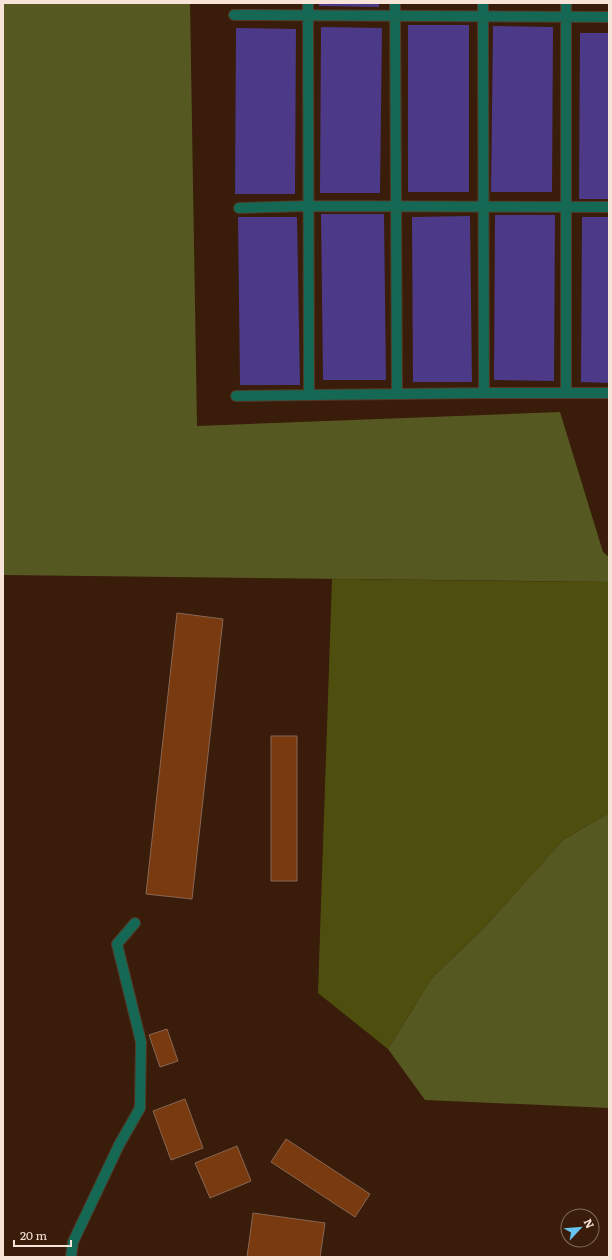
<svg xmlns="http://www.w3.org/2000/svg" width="612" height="1260" font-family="Literata,serif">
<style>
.green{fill:#4e4f0f}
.forest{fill:#565821}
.water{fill:#4c3988}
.building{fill:#783a0e;stroke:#8a6754}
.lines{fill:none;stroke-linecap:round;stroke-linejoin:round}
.minor-casing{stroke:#543827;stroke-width:12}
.minor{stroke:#156853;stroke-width:10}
</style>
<rect width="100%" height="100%" fill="#391c0a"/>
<path class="green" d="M332,579L609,582V813L563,840L485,927L432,978L388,1049L318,993Z"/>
<path class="forest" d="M3,3H190L197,426L560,412L603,552L609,557V582L3,575Z
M609,813V1108L425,1100L388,1049L432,978L485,927L563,840Z"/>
<path class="water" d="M319,3H379V7L319,6Z
M408,25H469V192H408Z
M493,26L553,27L552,192H491Z
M321,27L382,28L380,193H320Z
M236,28L296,29L295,194H235Z
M580,33H609V199H579Z
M321,214H384L386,380H323Z
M495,215H555L554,381L494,380Z
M470,216L472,382H413L412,217Z
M238,217H297L300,385H240Z
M582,217H609V383L581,382Z"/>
<path class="building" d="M177,613L223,619L192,899L146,894Z
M271,736H297V881H271Z
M167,1029L178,1061L160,1067L149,1035Z
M185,1099L203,1148L171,1160L153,1111Z
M286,1139L370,1194L355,1217L271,1162Z
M237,1146L251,1181L210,1198L195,1163Z
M253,1213L325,1223L320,1257H247Z"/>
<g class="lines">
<g class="minor-casing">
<path id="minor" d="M308,3L309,395L484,393
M395,3L397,394
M483,3L484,393H566V3
M234,15L609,17
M239,208L308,206L609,207
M566,393H609
M236,396L309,395
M71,1257L73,1242L119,1145L140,1108L141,1042L117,944L135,923"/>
</g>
<use href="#minor" class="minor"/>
</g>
<rect width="612" height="1260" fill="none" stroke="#f7e3d8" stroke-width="8"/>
<g transform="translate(580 1228) rotate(64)"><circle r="19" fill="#391c0a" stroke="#856c5c"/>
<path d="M0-3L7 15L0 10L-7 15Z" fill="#67c4f0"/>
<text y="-6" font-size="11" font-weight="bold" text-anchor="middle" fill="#f7e3d8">N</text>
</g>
<path d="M14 1240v6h57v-6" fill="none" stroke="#f7e3d8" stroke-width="2"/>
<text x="20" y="1240" font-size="12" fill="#f7e3d8" stroke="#391c0a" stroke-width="3" paint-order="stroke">20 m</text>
</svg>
